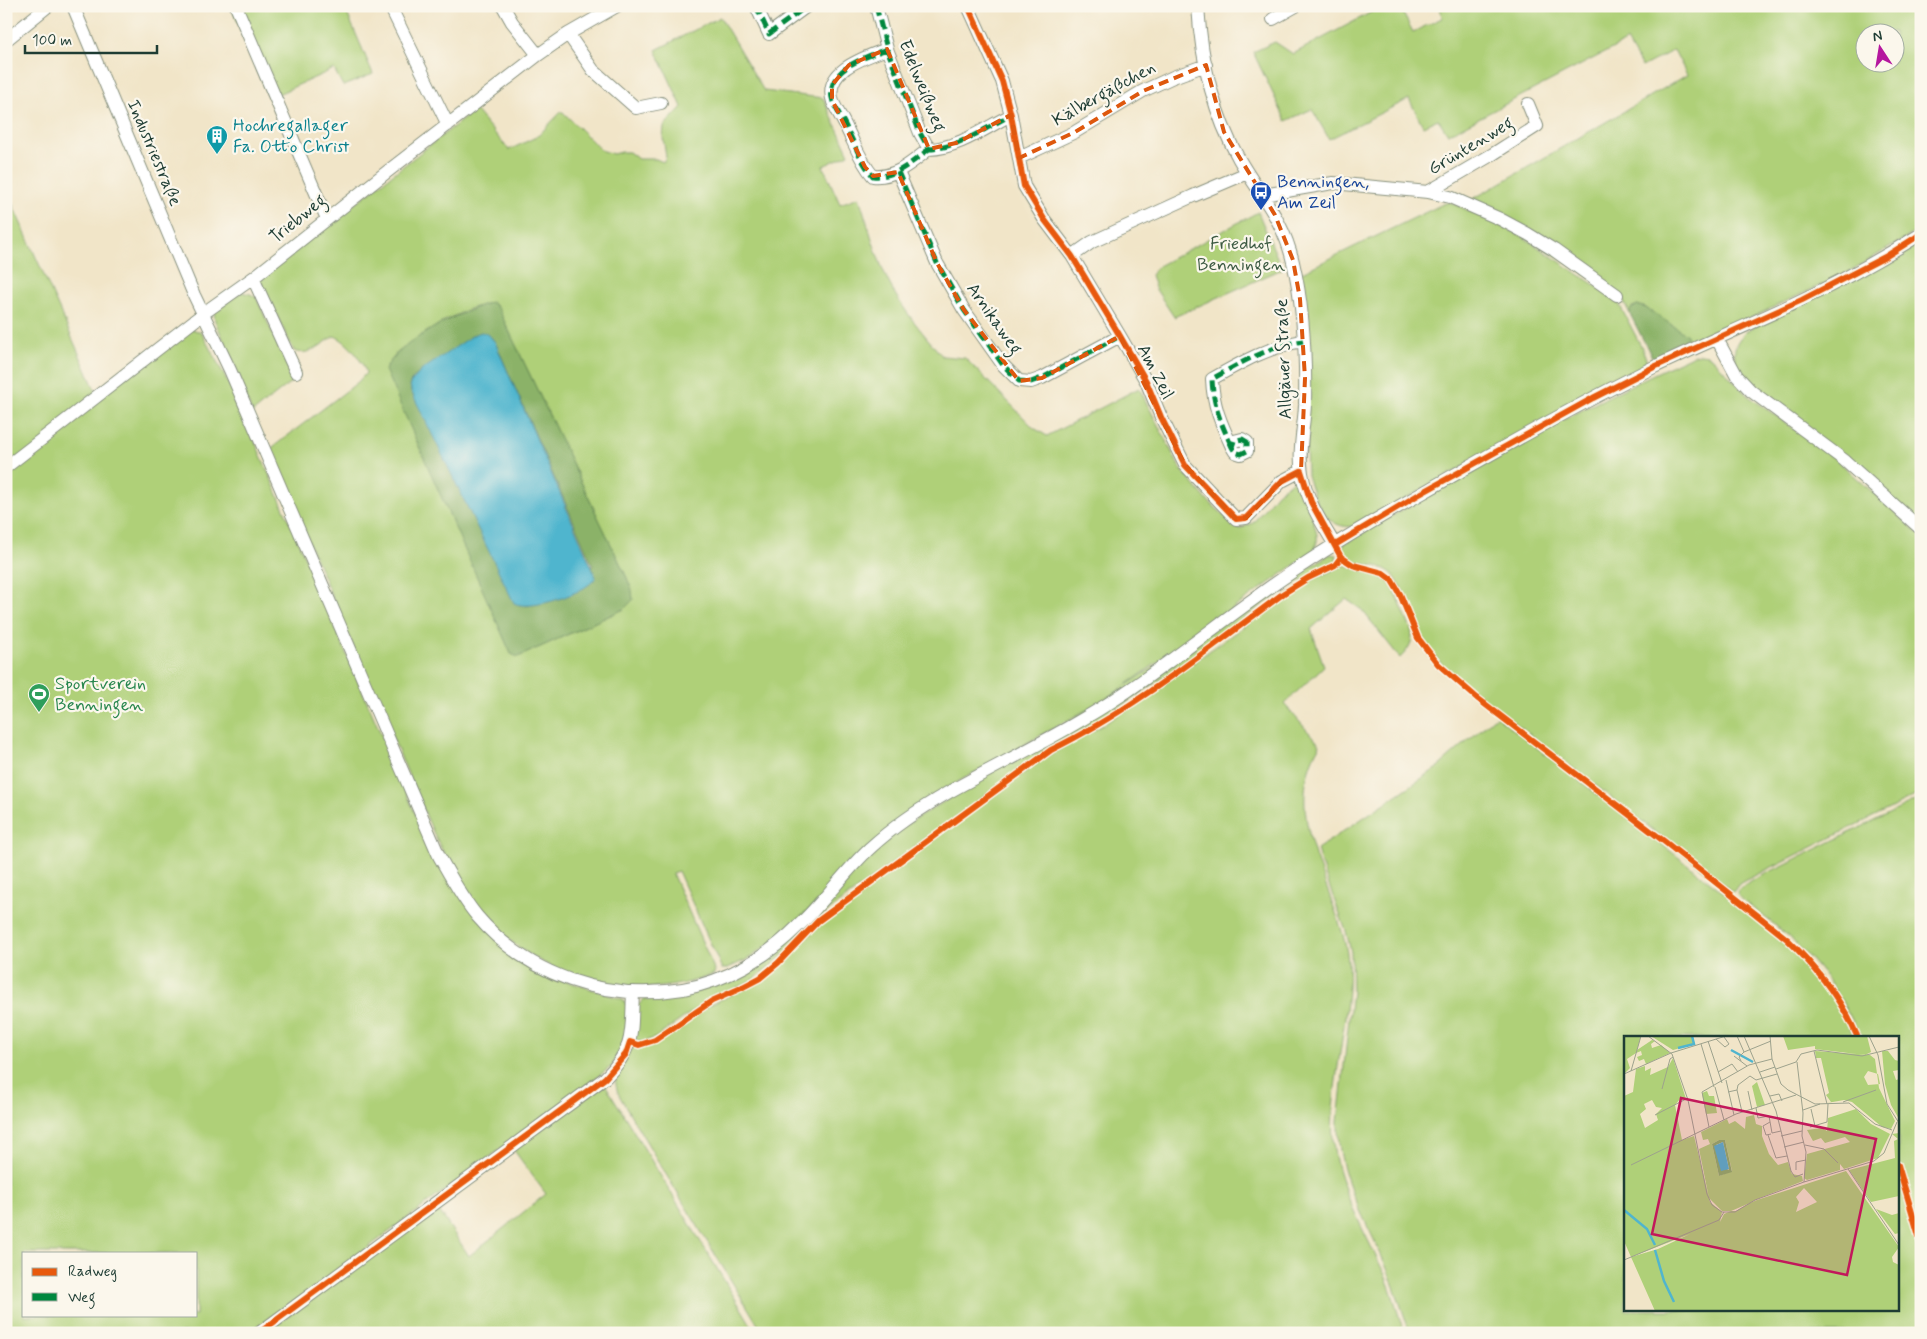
<svg xmlns="http://www.w3.org/2000/svg" width="1927" height="1339" font-family="Mynerve,sans-serif">
<style>
.green{fill:#afd078;stroke:#678656;fill-rule:evenodd}
.forest{fill:#8bb268;stroke:#55784e;fill-rule:evenodd}
.water{fill:#50b5ce;stroke:#387981}
.lines{fill:none;stroke-linecap:round;stroke-linejoin:round}
.minor-casing{stroke:#88917e;stroke-width:14}
.minor{stroke:#fff;stroke-width:12}
.quiet{stroke:#00873e;stroke-width:5;stroke-dasharray:10 5;stroke-linecap:butt}
.cycleway-casing{stroke:#fbf7ec;stroke-width:9}
.cycleway{stroke:#e8590c;stroke-width:6}
.marked{fill:none;stroke:#de580e;stroke-width:4;stroke-dasharray:10 6;stroke-linejoin:round}
.labels{text-anchor:middle;dominant-baseline:central;stroke-width:4.5;stroke-linejoin:round;paint-order:stroke}
.street-label{font-size:18px;fill:#1f3d34;stroke:#fbf7ec}
.culture-label{font-size:18px;fill:#0d838f;stroke:#fbf7ec;text-anchor:start}
.transit-label{font-size:18px;fill:#164399;stroke:#fbf7ec;text-anchor:start}
.park-label{font-size:18px;fill:#3c5a42;stroke:#fbf7ec}
.leisure-label{font-size:18px;fill:#27864d;stroke:#fbf7ec;text-anchor:start}
.inset-river{fill:none;stroke:#50b5ce;stroke-width:2.5}
.inset-road{fill:none;stroke:#9da28d;stroke-width:1}
.view{fill:#c2185b;fill-opacity:0.15;stroke:#c2185b;stroke-width:2.5}
.inset-edge{fill:none;stroke:#1f3d34;stroke-width:2.5}
</style>
<rect width="100%" height="100%" fill="#fbf7ec"/>
<filter id="ink" filterUnits="userSpaceOnUse"><feTurbulence type="fractalNoise" baseFrequency=".02" numOctaves="2"/><feDisplacementMap in="SourceGraphic" scale="10" xChannelSelector="R" yChannelSelector="G"/><feConvolveMatrix kernelMatrix="1 2 1 2 8 2 1 2 1" color-interpolation-filters="sRGB"/></filter>
<filter id="wash" filterUnits="userSpaceOnUse"><feTurbulence type="fractalNoise" baseFrequency=".0096" numOctaves="4" result="noise"/><feDisplacementMap in="SourceGraphic" scale="20" xChannelSelector="R" yChannelSelector="G"/><feGaussianBlur stdDeviation="1.12" result="paint"/><feColorMatrix in="noise" values="0 0 0 0 0 0 0 0 0 0 0 0 0 0 0 0 0 1.4 0 .05"/><feComposite in="paint" operator="in"/></filter>
<g filter="url(#wash)">
<rect width="100%" height="100%" fill="#f1e5c8"/>
<path class="green" d="M231,6H344L373,74L343,86L334,69L269,98Z
M1383,6H1399L1413,32L1442,18L1440,6H1921V229L1843,275L1687,347L1646,308L1638,305L1632,307L1630,314L1621,296L1466,200L1473,199L1687,75L1674,50L1642,67L1627,41L1448,134L1438,119L1423,126L1409,99L1329,139L1312,109L1286,121L1253,52L1275,42L1293,54ZM1864,32H1894V62H1864Z
M720,17L764,91L823,98L849,154L823,166L840,204L859,197C868,224 875,254 888,281C901,308 922,332 942,356L965,358L1034,428L1047,436L1139,388L1180,468L1206,499L1239,529L1253,523L1277,493L1292,481H1295C1303,490 1315,523 1317,535C1318,541 1316,545 1314,551L1109,697L931,797L782,934L750,958L726,969H722L678,871L672,873L715,971L714,974C634,1007 536,978 482,913C462,889 448,862 434,834L269,450L358,382L366,373C363,361 347,340 334,336C322,344 309,357 294,351L261,283V277L475,110L509,150L538,136L561,112H563L601,150L613,154L621,152H629L638,159H656L663,162L666,157L663,137L664,126L682,107L656,50ZM491,302L498,308L627,578L624,609L518,657L395,354L442,322L469,309Z
M6,190L97,394L192,329L201,332L230,386L250,430L424,834L504,949L521,963L538,972L622,999L628,1006L627,1034L612,1066L253,1333H6ZM24,1253H196V1315H24Z
M1450,202L1520,235L1617,300L1642,348L1648,364L1356,526C1325,532 1314,498 1307,475L1300,273L1443,204Z
M1258,212L1282,269L1174,317L1155,288L1151,275L1158,266Z
M1921,240V523L1757,390C1738,370 1722,352 1748,330Z
M241,292L250,294L256,297L294,380L252,413L233,361L215,321L214,312Z
M1701,354L1707,355L1713,359L1747,395L1837,460L1921,536V793L1744,881L1739,884L1733,892L1457,678C1443,666 1431,654 1422,637C1414,623 1402,580 1390,572C1374,560 1350,570 1341,548L1344,544C1459,477 1574,410 1694,355Z
M1330,554L1337,555L1336,561C1320,572 1302,579 1286,589C1207,642 1135,706 1049,748L816,920L780,958L759,975L749,982L706,1002L655,1038L642,1042L634,1041L637,1007L644,999L733,977L904,826L968,787Z
M1344,565L1377,575L1387,580L1393,587L1410,627C1415,640 1409,649 1400,658L1362,610L1346,599L1311,629L1324,666L1284,704L1320,745C1278,813 1335,885 1347,953C1350,973 1348,996 1345,1017C1340,1061 1327,1113 1335,1156C1342,1193 1369,1241 1385,1275C1393,1294 1398,1314 1404,1333H763C715,1253 665,1175 619,1095C610,1074 621,1066 632,1048L653,1044L708,1006L757,982L778,967L827,918L1047,756L1096,729L1135,704L1303,584Z
M1496,716L1780,936C1811,965 1837,998 1855,1038H1626V1310H1898V1174L1921,1252V1333H1410C1403,1312 1396,1291 1388,1271C1367,1219 1337,1180 1338,1122L1352,991L1351,952L1346,931L1321,864L1317,849L1437,768Z
M1921,798V1235L1898,1158V1038H1860C1844,997 1816,961 1783,932C1769,919 1752,909 1738,896V891L1751,881Z
M605,1084L756,1333H265L436,1206L469,1256L546,1194L513,1149Z"/>
<path class="forest" d="M491,302L498,308L627,578L632,590L633,600L624,609L518,657L511,654L385,370C398,341 461,312 491,302ZM475,334H488L495,342L593,566L572,594L526,606L411,391L410,383L413,378Z
M1637,305L1646,308L1687,335L1688,342L1687,347L1656,360L1652,357L1630,314V310Z"/>
<path class="water" d="M482,332L488,334L495,342L596,577C588,593 529,612 514,603L411,391L410,383L422,370L475,334Z"/>
</g>
<g filter="url(#ink)">
<g class="lines">
<g class="minor-casing">
<path id="minor" d="M73,6L194,295L230,370L439,856C451,877 462,898 477,916C528,976 606,1002 683,989C727,981 767,957 798,926C824,902 844,872 870,848C894,826 921,808 949,792C1008,759 1070,730 1126,692C1185,652 1239,607 1298,568C1337,542 1378,518 1419,495C1496,451 1573,407 1652,368C1700,345 1749,325 1797,302C1840,282 1881,259 1921,234
M236,6L327,219
M390,6L448,125
M503,6L512,22L538,55
M756,6L769,34L807,6
M876,6L887,49L920,133L929,149C959,148 985,128 1011,115
M968,6L1002,81L1011,115L1024,186L1044,219L1072,256L1120,336L1146,381L1161,417L1185,465L1236,519L1246,518L1282,481L1301,471
M1198,6C1201,58 1213,113 1239,159C1260,196 1283,218 1293,262C1304,308 1306,358 1305,405C1304,427 1298,451 1302,473C1306,499 1321,522 1335,545
M1273,19L1296,6
M568,34L593,70L636,108L661,103
M6,40L48,6
M887,49C866,57 822,70 833,102C837,111 843,120 847,129C855,145 861,162 873,176C896,178 912,162 929,149
M1019,158L1075,132L1143,91L1173,77L1206,65
M898,172L937,263L964,310L1003,365L1019,381L1031,382L1042,378L1120,336
M1428,192L1493,154L1537,126L1528,104
M1263,195L1333,183L1428,192L1450,197L1500,219L1528,234L1554,250L1617,295
M1072,256L1092,242L1193,196L1247,173
M253,278L296,372
M1717,339L1737,376L1751,391L1844,460L1921,529
M1242,439L1247,442V451L1241,454L1235,452L1232,447L1234,441Z
M1232,447C1221,423 1213,406 1212,379C1240,363 1270,346 1303,341
M6,467L208,310L253,278L388,171L538,55L568,34L617,6
M259,1333L605,1078C636,1047 631,1032 633,992"/>
</g>
<use href="#minor" class="minor"/>
<path class="quiet" d="M756,6L769,34L807,6
M876,6L887,49L920,133L929,149C959,148 985,128 1011,115
M887,49C866,57 822,70 833,102C837,111 843,120 847,129C855,145 861,162 873,176C896,178 912,162 929,149
M898,172L937,263L964,310L1003,365L1019,381L1031,382L1042,378L1120,336
M1242,439L1247,442V451L1241,454L1235,452L1232,447L1234,441Z
M1232,447C1221,423 1213,406 1212,379C1240,363 1270,346 1303,341"/>
<g class="cycleway-casing">
<path id="cycleway" d="M968,6L1002,81L1011,115L1024,186L1044,219L1072,256L1120,336L1146,381L1161,417L1185,465L1236,519L1246,518L1282,481L1301,471L1311,502L1341,557L1353,565L1383,573L1391,579L1400,594L1418,638L1438,664L1477,698L1665,842L1787,939C1816,967 1842,1000 1858,1038
M1335,545L1418,495L1593,398L1654,367L1802,300L1885,257L1921,234
M1898,1165L1921,1243
M259,1333L605,1078L626,1054L630,1042L639,1045L655,1040L712,1001L739,989L760,978L778,963L818,921L1051,750C1135,709 1209,648 1284,593L1308,578L1335,565L1341,557"/>
</g>
<use href="#cycleway" class="cycleway"/>
</g>
</g>
<path class="marked" d="M887,49L929,149L956,143L1011,115L1019,158L1075,132L1143,91L1206,65L1224,132L1275,215L1293,260L1300,299L1305,378L1301,471L1282,481L1246,518L1236,519L1185,465L1120,336L1042,378L1019,381L964,310L937,263L898,172L873,176L865,167L832,100V85L849,65Z"/>
<defs>
<g id="building-pin" transform="scale(1.125)"><path d="M0 17L-7.5 6A9.5 9.5 0 1 1 7.5 6Z" fill="#0f9aa8" stroke="#fbf7ec"/><path d="M-4-6H4V6H1V3H-1V6H-4ZM-2.5-4.3h1.7v1.8h-1.7ZM.8-4.3h1.7v1.8H.8ZM-2.5-1h1.7V.8h-1.7ZM.8-1h1.7V.8H.8Z" fill="#fff"/></g>
<g id="bus-pin" transform="scale(1.125)"><path d="M0 17L-7.5 6A9.5 9.5 0 1 1 7.5 6Z" fill="#1a4fb4" stroke="#fbf7ec"/><path d="M-5-6H5V4H4V6H2V4H-2V6H-4V4H-5ZM-3.5-4V0h7V-4ZM-3.5 1.2v1.5H-2V1.2ZM2 1.2v1.5H3.5V1.2Z" fill="#fff"/></g>
<g id="stadium-pin" transform="scale(1.125)"><path d="M0 17L-7.5 6A9.5 9.5 0 1 1 7.5 6Z" fill="#2e9e5b" stroke="#fbf7ec"/><path d="M0-5a6.5 5 0 1 0 0 10a6.5 5 0 1 0 0-10ZM-3.5-1.8h7v3.6h-7Z" fill="#fff"/></g>
</defs>
<g fill-rule="evenodd">
<use href="#building-pin" x="217" y="136"/>
<use href="#bus-pin" x="1261" y="192"/>
<use href="#stadium-pin" x="39" y="694"/>
</g>
<g class="labels">
<g class="street-label">
<text transform="translate(922 86) rotate(68)">Edelweißweg</text>
<text transform="translate(1104 94) rotate(-29)">Kälbergäßchen</text>
<text transform="translate(1471 146) rotate(-31)">Grüntenweg</text>
<text transform="translate(154 153) rotate(67)">Industriestraße</text>
<text transform="translate(298 219) rotate(-39)">Triebweg</text>
<text transform="translate(994 319) rotate(55)">Arnikaweg</text>
<text transform="translate(1284 359) rotate(-92)">Allgäuer Straße</text>
<text transform="translate(1155 372) rotate(63)">Am Zeil</text>
</g>
<g class="culture-label">
<text x="233" y="126">Hochregallager<tspan x="233" dy="21">Fa. Otto Christ</tspan></text>
</g>
<g class="transit-label">
<text x="1277" y="182">Benningen,<tspan x="1277" dy="21">Am Zeil</tspan></text>
</g>
<g class="park-label">
<text x="1241" y="244">Friedhof<tspan x="1241" dy="21">Benningen</tspan></text>
</g>
<g class="leisure-label">
<text x="55" y="684">Sportverein<tspan x="55" dy="21">Benningen</tspan></text>
</g>
</g>
<g transform="translate(1624 1036)">
<rect width="275" height="275" fill="#f1e5c8"/>
<path d="M0,0H17L13,14L28,4L31,5L27,8L28,12L37,9L46,17L22,28L20,23L15,25L13,21L18,19L17,15L12,17L3,23L6,32L0,38ZM27,0H68L71,8L49,14ZM159,0H243L247,16L241,19L191,13V10L164,14ZM191,15L246,19L251,23L255,52L271,85L267,93L258,91L228,66L220,64L203,67L207,66L202,59L205,57L197,22H192ZM244,35L254,38L256,48L244,49L240,41ZM258,15H264L271,24L275,25V34L269,35L272,44L275,43V83L267,69L261,48ZM49,22L62,63H56L51,69L58,104L70,100L86,166L98,176L96,186L100,178L133,164L222,135L275,211L268,221L269,226L275,229V275H31L7,221L34,213L66,198L7,221L0,205V60L9,56L12,33L21,30V35L27,32L26,39L44,31ZM28,64L32,71L38,72L32,78L34,84L21,92L16,78L22,73L20,68ZM180,152L193,166L172,176L175,166L172,161ZM133,46L141,69L133,71L128,50ZM83,55L85,60H90L93,77L82,78L78,57ZM232,73L247,88L266,98L254,122L220,133L216,128V134L183,144L180,142L183,118L226,106L221,101L201,107L197,102L189,105L183,94L198,92L203,95L204,82ZM130,79L132,88L138,90V100L145,118L154,129L164,126L168,138L178,140L179,145L131,164L112,175H98L85,162L75,113L86,108L84,103L79,104L77,96L103,83L105,88L111,85L121,93L122,81ZM95,104H101L108,135L95,140L88,108ZM275,97V160L247,166L225,134L271,122L270,105L274,103L268,98ZM252,173L268,179L275,177V197L271,198Z" fill="#afd078" fill-rule="evenodd"/>
<path d="M95,104H101L108,136L95,140L88,108ZM99,106L105,133L104,134L92,109Z" fill="#8bb268" fill-rule="evenodd"/>
<path d="M99,106L105,133L97,135L90,110Z" fill="#50b5ce"/>
<path class="inset-river" d="M54,12L70,8L68,0M107,14L129,26M0,174L23,193L31,209M31,214L40,245L50,266"/>
<path class="inset-road" d="M24,0L48,18L64,64L83,158L88,169L98,176H111L131,164L180,146L250,125L260,117L273,86M113,0L120,16L115,21L117,25M120,0L152,75L167,135L171,141L179,138M146,0L148,23L157,48L164,54L191,68L225,67L251,88L268,94M245,0L254,19L263,68L275,87M92,3L101,11L105,8L100,1M84,5L98,47M77,8L90,51M190,15L203,68M120,16L147,5M110,20L123,30M173,26L179,77L178,100L182,116L180,146M152,33L172,26L177,18L193,14L238,20L275,11M7,35L17,0M94,36L108,28L114,36M136,36L151,31M0,38L47,17L102,0M102,44L110,79M91,51L100,84M38,53L46,23L49,21M113,54L118,76M124,55L128,74M104,56L113,54L114,49L126,40L132,44L153,38M146,60L155,58L158,65M219,66L252,54M132,72L134,82L145,80L148,97L157,95M187,73L191,90M179,74L196,68M31,79L64,62M146,86L139,90L142,99L147,98M85,91L78,56L125,29L148,23M186,91L203,86L204,68M144,99L152,122L163,120M157,100L178,95M181,109L200,113L214,127M160,111L180,106M7,129L112,78L172,59M224,133L275,209M172,134V126L182,124M0,224L95,184L100,176"/>
<path class="view" d="M57,62L252,103L223,239L28,198Z"/>
<rect width="275" height="275" class="inset-edge"/>
</g>
<rect width="1927" height="1339" fill="none" stroke="#fbf7ec" stroke-width="25"/>
<rect x="22" y="1252" width="175" height="65" fill="#fbf7ec" stroke="#a3ada2"/>
<rect x="32" y="1268" width="25" height="8" fill="#e8590c" stroke="#a3ada2"/>
<text x="68" y="1276" font-size="15" fill="#1f3d34">Radweg</text>
<rect x="32" y="1293" width="25" height="8" fill="#00873e" stroke="#a3ada2"/>
<text x="68" y="1302" font-size="15" fill="#1f3d34">Weg</text>
<g transform="translate(1880 48) rotate(348)"><circle r="24" fill="#fbf7ec" stroke="#a3ada2"/>
<path d="M0-4L9 19L0 12L-9 19Z" fill="#b5179e"/>
<text y="-8" font-size="14" font-weight="bold" text-anchor="middle" fill="#1f3d34">N</text>
</g>
<path d="M25 45v8h132v-8" fill="none" stroke="#1f3d34" stroke-width="2.5"/>
<text x="32" y="45" font-size="15" fill="#1f3d34" stroke="#fbf7ec" stroke-width="4" paint-order="stroke">100 m</text>
</svg>
